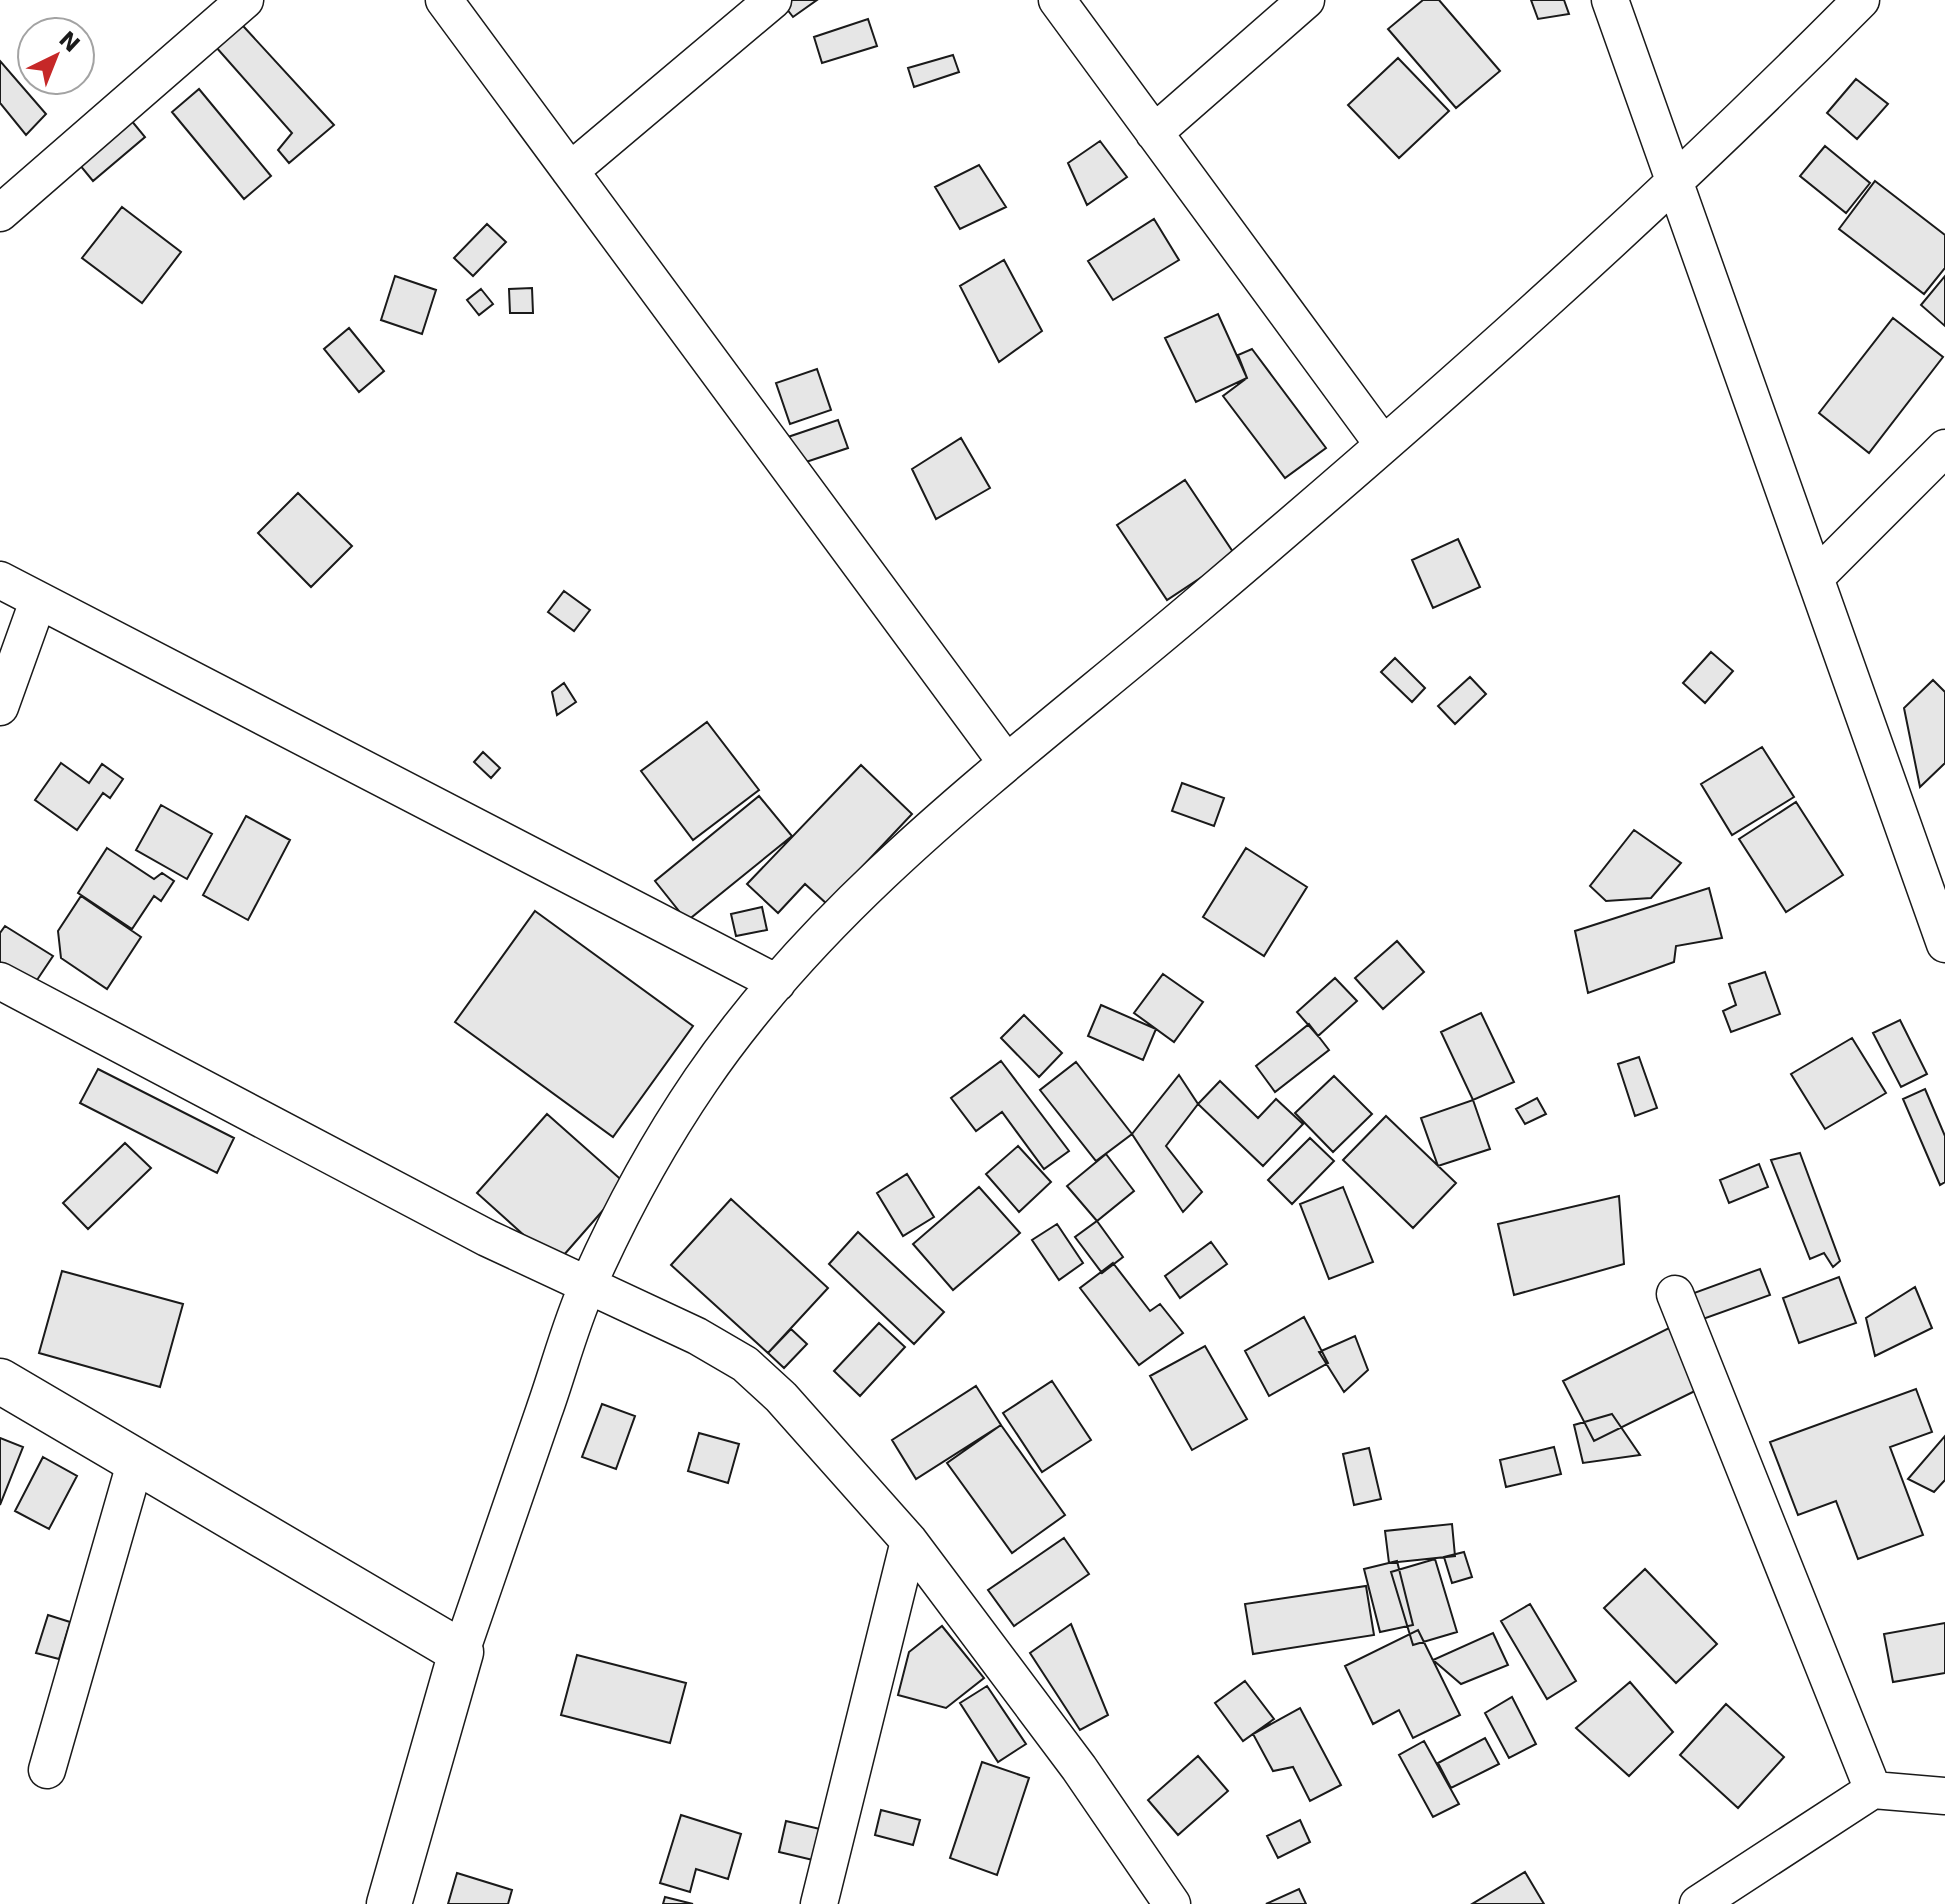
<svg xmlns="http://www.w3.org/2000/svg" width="1945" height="1904" font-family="'DejaVu Sans',sans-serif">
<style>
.building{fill:#e6e6e6;stroke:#1a1a1a;stroke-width:2}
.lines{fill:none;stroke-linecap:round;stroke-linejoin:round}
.street-casing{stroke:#1a1a1a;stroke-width:39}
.secondary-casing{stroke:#1a1a1a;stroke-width:47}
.street{stroke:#fff;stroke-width:36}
.secondary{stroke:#fff;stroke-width:44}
</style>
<rect width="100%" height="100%" fill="#fff"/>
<path class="building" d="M780,0H817L793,17Z
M1423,0H1439L1500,71L1456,108L1388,29Z
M1531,0H1564L1569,14L1538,19Z
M233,15L334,125L289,163L278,150L292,133L208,38Z
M868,19L877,46L822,63L814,37Z
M953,55L959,72L914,87L908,68Z
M1398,58L1449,111L1399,158L1348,105Z
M0,61L46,114L26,135L0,103Z
M1856,79L1888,104L1857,139L1827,113Z
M199,89L271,176L244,199L172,112Z
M126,114L145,137L93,181L74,158Z
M1100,141L1127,177L1087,205L1068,163Z
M1825,146L1870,183L1846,213L1800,176Z
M979,165L1006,207L960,229L935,187Z
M1875,181L1945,235V268L1924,294L1839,229Z
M122,207L181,252L142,303L82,258Z
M1154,219L1179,260L1113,300L1088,261Z
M487,224L506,242L473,276L454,258Z
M1004,260L1042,331L999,362L960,286Z
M395,276L436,290L422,334L381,320Z
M1945,276V326L1921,305Z
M532,288L533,313H510L509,289Z
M481,289L493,304L479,315L467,300Z
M1218,314L1247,378L1196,402L1165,338Z
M1893,318L1943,357L1869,453L1819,413Z
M349,328L384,371L359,392L324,349Z
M1252,349L1326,448L1285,478L1223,396L1247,378L1238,355Z
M817,369L831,410L790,424L776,383Z
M838,420L848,448L794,466L785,438Z
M961,438L990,488L936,519L912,469Z
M1185,480L1235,555L1167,600L1117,525Z
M298,493L352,546L311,587L258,533Z
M1458,539L1480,587L1433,608L1412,560Z
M564,591L590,610L574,631L548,612Z
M1711,652L1733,671L1705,703L1683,683Z
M1395,658L1425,688L1412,702L1381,672Z
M1470,677L1486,694L1455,724L1438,706Z
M1933,680L1945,692V763L1920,787L1904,708Z
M564,683L576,702L557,715L552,692Z
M707,722L759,790L693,840L641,771Z
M1762,747L1794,797L1732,835L1701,784Z
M483,752L500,768L491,778L474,762Z
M61,763L89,783L102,764L123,779L110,798L103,793L77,830L35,800Z
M861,765L912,814L827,904L805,884L778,913L747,884Z
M1182,783L1224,798L1214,826L1172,811Z
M759,796L792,836L687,921L655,881Z
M1796,802L1843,875L1786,912L1739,839Z
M161,805L212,834L187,879L136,850Z
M246,816L290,840L248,920L203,895Z
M1634,830L1681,863L1651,898L1606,901L1590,886Z
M107,848L154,879L162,873L174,881L161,901L154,896L132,929L78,893Z
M1246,848L1307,887L1264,956L1203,917Z
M1709,888L1722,938L1676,946L1674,962L1588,993L1575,931Z
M81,896L141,937L107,989L61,958L58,931Z
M762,907L767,930L736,936L731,914Z
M535,911L693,1026L613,1137L455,1022Z
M5,926L53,956L33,986L0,965V933Z
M1397,941L1424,972L1383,1009L1355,978Z
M1765,972L1780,1014L1731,1032L1723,1011L1736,1005L1729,984Z
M1163,974L1203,1002L1174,1042L1134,1013Z
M1335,978L1357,1001L1318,1036L1297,1012Z
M1101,1005L1156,1029L1143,1060L1088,1036Z
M1481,1013L1514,1082L1473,1100L1441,1032Z
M1024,1015L1062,1053L1039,1077L1001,1038Z
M1900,1020L1927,1074L1901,1087L1873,1033Z
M1309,1024L1329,1050L1275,1092L1256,1066Z
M1852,1038L1886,1093L1825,1129L1791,1074Z
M1639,1057L1657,1108L1635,1116L1618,1064Z
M1001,1061L1069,1151L1044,1169L1002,1112L976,1131L951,1098Z
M1076,1062L1132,1134L1096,1161L1040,1090Z
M98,1069L234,1138L217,1173L80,1103Z
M1179,1075L1198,1104L1166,1146L1202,1192L1183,1212L1132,1134Z
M1334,1076L1372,1114L1333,1152L1295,1113Z
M1220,1081L1258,1118L1276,1099L1303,1124L1263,1166L1198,1104Z
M1925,1089L1945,1136V1182L1940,1185L1903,1099Z
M1537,1098L1546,1114L1525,1124L1516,1109Z
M1473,1100L1490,1149L1438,1166L1421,1118Z
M547,1114L626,1184L556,1264L477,1193Z
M1386,1116L1456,1183L1413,1228L1343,1160Z
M1310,1138L1334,1161L1292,1204L1268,1180Z
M125,1143L151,1168L88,1229L63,1203Z
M1018,1146L1051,1182L1019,1212L986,1174Z
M1800,1153L1840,1261L1833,1267L1824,1253L1810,1259L1771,1160Z
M1106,1154L1134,1191L1097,1221L1067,1186Z
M1759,1164L1768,1187L1729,1203L1720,1180Z
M907,1174L934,1217L903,1236L877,1193Z
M979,1187L1020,1233L953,1290L913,1244Z
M1343,1187L1373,1262L1329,1279L1300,1204Z
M1619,1196L1624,1264L1514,1295L1498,1224Z
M731,1199L828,1288L768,1353L671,1265Z
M1097,1221L1123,1257L1102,1273L1075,1237Z
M1057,1224L1083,1263L1059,1280L1032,1240Z
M858,1232L944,1312L914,1344L829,1264Z
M1211,1242L1227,1264L1180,1298L1165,1276Z
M1113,1263L1150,1311L1160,1304L1183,1333L1139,1365L1080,1288Z
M1760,1269L1770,1295L1703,1319L1694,1293Z
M62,1271L183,1304L160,1387L39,1353Z
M1839,1277L1856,1323L1799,1343L1783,1298Z
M1915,1287L1932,1328L1875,1356L1866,1318Z
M1304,1317L1328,1363L1269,1396L1245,1351Z
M879,1323L905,1347L860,1396L834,1371Z
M1673,1326L1703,1387L1594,1441L1563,1381Z
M791,1329L807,1344L784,1368L768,1353Z
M1355,1336L1368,1370L1344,1392L1319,1352Z
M1205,1346L1247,1419L1192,1450L1150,1376Z
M1052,1381L1091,1440L1042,1472L1003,1413Z
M976,1386L1001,1425L916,1479L892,1440Z
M1916,1389L1932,1432L1890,1447L1923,1535L1858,1559L1836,1501L1798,1515L1770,1442Z
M602,1404L635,1416L616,1469L582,1457Z
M1612,1414L1640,1455L1583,1463L1574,1425Z
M1001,1425L1065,1515L1012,1553L947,1463Z
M699,1433L739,1444L728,1483L688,1471Z
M1945,1436V1480L1934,1492L1908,1479Z
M0,1438L23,1447L0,1505Z
M1554,1447L1561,1474L1506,1487L1500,1460Z
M1369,1448L1381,1499L1354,1505L1343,1454Z
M43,1457L77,1476L49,1529L15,1511Z
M1452,1524L1455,1556L1389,1563L1385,1531Z
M1064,1538L1089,1574L1014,1626L988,1590Z
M1464,1552L1472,1577L1452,1583L1444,1557Z
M1435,1559L1457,1632L1413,1645L1391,1572Z
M1397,1561L1413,1625L1380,1632L1364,1569Z
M1645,1569L1717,1644L1676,1683L1604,1608Z
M1366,1586L1374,1635L1253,1654L1245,1604Z
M1530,1604L1576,1681L1547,1699L1501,1621Z
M48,1615L70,1622L59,1659L36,1653Z
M1945,1623V1673L1893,1682L1884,1634Z
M1071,1624L1108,1715L1080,1730L1030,1653Z
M942,1626L984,1678L946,1708L898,1695L909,1652Z
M1418,1630L1460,1715L1413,1738L1399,1710L1373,1724L1345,1666Z
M1493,1633L1508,1665L1461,1684L1433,1660Z
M577,1655L686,1683L670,1743L561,1715Z
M1245,1681L1274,1719L1243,1741L1215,1703Z
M1630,1682L1673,1732L1629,1776L1576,1728Z
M987,1686L1026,1744L998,1762L960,1703Z
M1512,1697L1536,1744L1509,1758L1485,1713Z
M1726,1704L1784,1757L1738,1808L1680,1755Z
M1300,1708L1341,1785L1310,1801L1293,1767L1273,1771L1253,1734Z
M1485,1738L1499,1764L1451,1788L1438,1763Z
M1424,1741L1459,1804L1433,1817L1399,1755Z
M1198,1756L1228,1791L1178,1835L1148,1800Z
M982,1762L1029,1778L997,1875L950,1858Z
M881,1810L920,1820L913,1845L875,1835Z
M681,1815L741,1834L728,1879L696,1869L690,1892L660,1883Z
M1300,1820L1310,1842L1278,1858L1267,1836Z
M786,1821L820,1829L813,1860L779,1852Z
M1525,1872L1544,1904H1472Z
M457,1873L512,1890L508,1904H448Z
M1299,1889L1306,1904H1266Z
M665,1897L693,1904H663Z"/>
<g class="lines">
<g class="street-casing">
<path id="street" d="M444,0L1006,762
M1057,0L1382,443
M1610,0L1945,944
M1154,133L1306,0
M570,171L773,0
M0,213L245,0
M1815,578L1945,448
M0,580L777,983
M0,707L38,601
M0,981L487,1238L697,1336L745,1364L781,1397L909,1541L1079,1768L1172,1904
M1675,1294L1873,1790
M461,1652C489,1572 516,1491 544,1411C559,1369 570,1325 588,1285C619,1215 658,1143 701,1080C830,891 1023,753 1196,606C1425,412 1650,213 1861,0
M47,1770L136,1460
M819,1904L909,1541
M1698,1904L1873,1790L1945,1796"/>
</g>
<g class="secondary-casing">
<path id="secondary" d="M0,1381L461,1652L389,1904"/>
</g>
<use href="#street" class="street"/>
<use href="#secondary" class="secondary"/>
</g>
<g transform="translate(56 56) rotate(43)"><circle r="38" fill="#ffffff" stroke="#a3a3a3" stroke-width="2"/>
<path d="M0-6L14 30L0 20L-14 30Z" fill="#c62828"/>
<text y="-12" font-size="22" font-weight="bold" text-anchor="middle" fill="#1a1a1a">N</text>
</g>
</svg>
